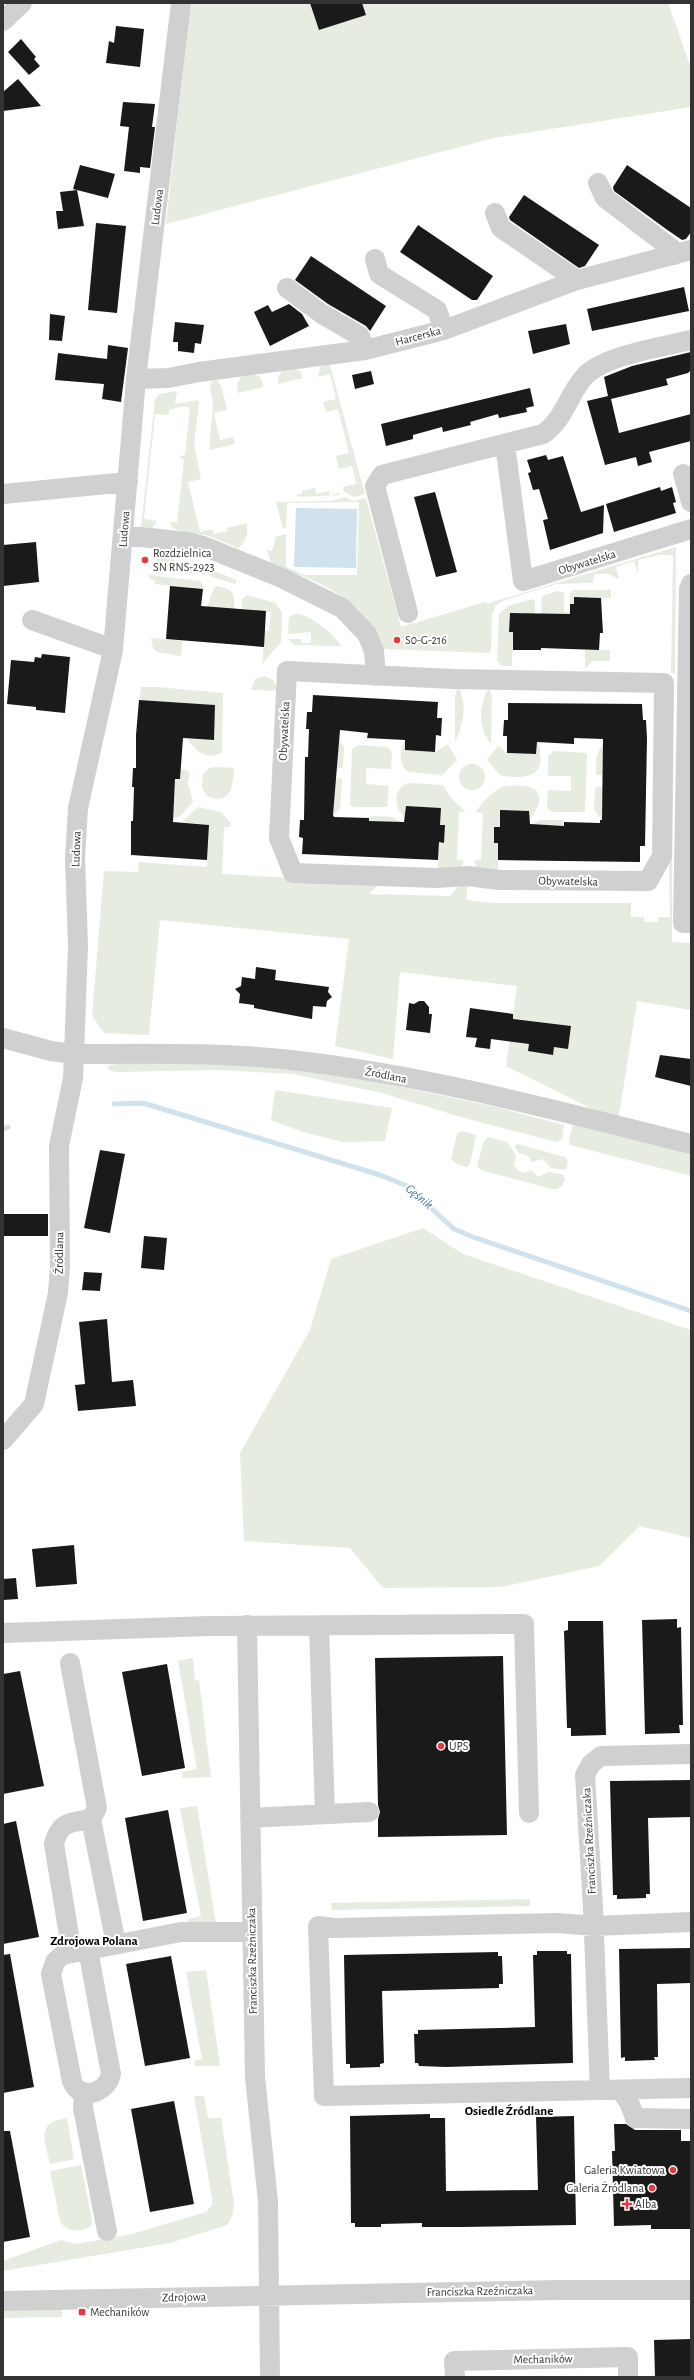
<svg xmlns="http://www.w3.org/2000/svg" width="694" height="2380" font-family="'Alegreya Sans',sans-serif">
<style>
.green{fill:#e6ecdf}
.water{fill:#cfe2ee}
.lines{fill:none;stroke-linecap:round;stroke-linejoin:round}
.stream{stroke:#cfe2ee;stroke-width:5}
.building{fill:#1a1a1a}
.minor{stroke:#d0d0d0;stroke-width:20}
.poi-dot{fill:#e63946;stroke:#fff;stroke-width:1.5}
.labels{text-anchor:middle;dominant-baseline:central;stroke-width:4;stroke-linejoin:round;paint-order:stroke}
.street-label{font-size:12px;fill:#333;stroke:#fff}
.poi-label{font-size:12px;fill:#333;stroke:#fff;text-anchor:start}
.water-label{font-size:13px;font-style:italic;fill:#3f7597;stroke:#fff}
.neighbourhood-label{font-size:13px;font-weight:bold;fill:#000;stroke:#fff}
</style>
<rect width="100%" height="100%" fill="#fff"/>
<path class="green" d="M190,3H668L691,68V107L494,138L166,224Z
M329,362L365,494L354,497L344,492L343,487L356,484L352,466L339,469L336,456L349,453L338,409L326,412L323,402L336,399L330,374L318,377L320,367Z
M295,368L301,372L303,378L278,384V377L283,370Z
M255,374L260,377L264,387L238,393L237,384L241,377Z
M213,379H216L221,385L227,410L214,413L220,440L233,437L235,444L209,450L213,405L210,385Z
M177,391L175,404L198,400L199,403L194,444L201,479L188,482L200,532L212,529L214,534L228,531L227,528L247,523C248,534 246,542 238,548L209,536L177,530L171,527V522H177L184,460L179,457L185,455L190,408L184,406L169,410V415L155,414L144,519L157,521L152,528L141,527L155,399L160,394Z
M315,488L316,494L329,491L330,495L340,493L339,495L299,497L296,495L302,494V491Z
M346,497L353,501L366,498L401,627L485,602L486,604L676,547L675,673H671L673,555H658L638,560V573L634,561L616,567L619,579L608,574H594L593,583L557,584L505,600L496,605L492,615L491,650L489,653L384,649C359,594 323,585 271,563L267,550L272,551L276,537L286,534V567L305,575H357L359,502L287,503L286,528L283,529L276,502L331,501Z
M157,557L208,568L205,575L156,568Z
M211,570L237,580L235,584L209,576Z
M149,575L200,581L204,587L203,589L155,584V580L149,579Z
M215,586C234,589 235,592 234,609L207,607Z
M573,590H611V598L574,597V604H570V593Z
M557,591L564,593V612H574L573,619L541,618L542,596Z
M247,595L275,603L282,612L281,642L262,664L265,631H269L271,612L242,609V599Z
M532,599L535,601V614L510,613L509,632H513L512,666H502L497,661L499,614L508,606Z
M297,613C313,618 332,631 341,646L294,645L288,639H301V643H311V632L288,634L289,617Z
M151,638L182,641L181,656L157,652L153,648Z
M585,650H610V661H593L585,668Z
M265,676L274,681L278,691L251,690L255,679Z
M141,687H157L223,693L222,752C208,762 195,750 187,739L214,740L215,705L139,700Z
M458,687C468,705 463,724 455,743V696Z
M489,688L492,697L491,744C478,728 478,705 489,688Z
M673,696L672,942L691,943V1010L637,1001L618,1122L506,1066L517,986L400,972L393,1059L335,1046L349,939L160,920L149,1035L104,1033L92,1016L104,871L138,872L139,862L207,867L209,825L182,822L198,807L221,812L231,823L230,827H224L222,874L380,883L369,894L450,896L461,884H468L466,900L493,903H631V917H644V922H658V917H670L669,863Z
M338,737L344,747L343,768H336Z
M406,740V750L435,752L448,744L457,760L442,775L409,772C399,768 398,747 406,740Z
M537,743L540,746C540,752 541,760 540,765C536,780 511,778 500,775L487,760L498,746L507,753L536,754Z
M605,744L604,775H596C596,763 595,751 605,744Z
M358,745L387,747L392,752L391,769L366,768V784L389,786L387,807H353L350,805L352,749Z
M554,751L587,753L585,812H552L547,808L548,790L571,791V776H548V756Z
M459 777a13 13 0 1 1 26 0a13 13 0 1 1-26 0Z
M216,767L234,768C233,786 231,806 207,796L202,788L203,774L209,768Z
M181,769L190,772L188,783L193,802L179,817H173L175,779H180Z
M335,778H341L342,781L340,809L333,815Z
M409,783L443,785L451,798L466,812H459L457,860H464L460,868L438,871L439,842L444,843L445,825H440L441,808L406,806L405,817L399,811C394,800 396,786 409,783Z
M504,786C511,786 522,785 529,787C547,791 537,812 529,820V811L500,810V827L494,828V843H498V873L477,868L474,860H481L483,813L476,812C481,802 494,791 504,786Z
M597,787H603L602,820L594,810L595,789Z
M371,816L393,817L400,822L368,821Z
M540,820H562L564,826L556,825V828L531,825Z
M137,1061L203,1062L339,1074L496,1107L564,1125L562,1139L556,1142L461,1117L382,1093L293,1074L219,1070L117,1072L111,1071L107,1067L110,1065Z
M275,1090L392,1108L385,1141L343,1142L303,1132L271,1120Z
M573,1123L691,1150V1176L570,1145L569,1140Z
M462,1131L476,1135L470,1164L467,1167L457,1164L451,1159L457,1134Z
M488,1137L507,1142L516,1155L514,1165L518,1171L524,1173L531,1170L538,1177L549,1172L563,1175L565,1179L562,1186L557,1189H552L481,1170L477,1166L484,1141Z
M517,1144L565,1157L568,1162L566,1170L551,1168L543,1159L532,1162L528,1156L519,1153L515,1147Z
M423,1228L463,1254L691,1330V1538L640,1526L599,1566L501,1587L383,1588L350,1548L244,1541L240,1453L310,1330L331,1259Z
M193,1658L195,1681L199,1680L211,1777L182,1778V1772L197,1769L178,1661Z
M197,1806L216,1924H189L188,1919L201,1916L180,1808Z
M530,1899V1906L332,1910L331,1903Z
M206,1970L220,2066H195L194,2061L202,2059L186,1972Z
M194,2096H204L208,2118H221L234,2204L233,2214L227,2225L170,2243L3,2271V2261L61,2240L76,2244L132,2234L206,2212L212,2205V2198Z
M67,2118L74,2159L50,2164C45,2141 35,2122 67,2118Z
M81,2165L92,2220L91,2226C80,2233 66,2232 60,2221L50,2171Z
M62,2309V2317L3,2318V2310Z"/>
<path class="water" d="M296,508L357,509L356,568L294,567Z"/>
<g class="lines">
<path class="stream" d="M114,1104L143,1103L380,1175L407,1186L454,1229L473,1237L691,1311
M3,1129L8,1127"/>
</g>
<path class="building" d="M310,3H362L366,15L319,30Z
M116,26L144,29L140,67L106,63L109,41L114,43Z
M21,39L36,57L34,59L40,66L29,75L8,52Z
M18,79L41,106L3,111V92Z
M123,102L155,104L152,127H155L150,168L140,167V173L124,171L129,127L120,126Z
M80,165L115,174L108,198L77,190L84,226L58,229L56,211H63L60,192L77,190L73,189Z
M627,165L691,208V232L686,239L682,240L666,229L614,191L613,187Z
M524,195L599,245L585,266L579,268L510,220L509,217Z
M96,223L126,226L117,313L88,310Z
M418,225L493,276L477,300H472L400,252Z
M311,256L386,306L370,331L366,326L328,304L295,280Z
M684,287L689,311L592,331L587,309Z
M289,304L302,314L309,326L270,346L254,312L268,305L272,312Z
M50,314L65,316L62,341L49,340Z
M175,322L204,325L201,344L195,343L194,353L178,351V342H173Z
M566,324L570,344L533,354L528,331Z
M108,345L128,348L121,402L102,399L104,384L55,380L58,353L107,359Z
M691,352V370L688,373L666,379L668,385L611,399L619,433L691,414V441L649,452L652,462L638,466L636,457L605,465L587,401L608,396L604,377L632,366Z
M371,371L374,384L355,389L352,375Z
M530,388L534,406L526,408L527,412L499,418L498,414L470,422L471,425L443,432L442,427L413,435V439L386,446L381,424Z
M546,455L548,460L563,456L581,512L604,505L603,533L550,550L543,520L548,519L539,489L533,490L528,473L531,472L527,460Z
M660,487L661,491L672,487L676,502L673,503L676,513L614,532L606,504Z
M435,492L457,572L436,577L414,497Z
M36,542L39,582L3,586V545Z
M170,586L203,589L201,606L266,611L264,647L166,639Z
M574,597L601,598L603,633H600L599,650L541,648V650H513V632H509L510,613L570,614V604H574Z
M42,654L70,657L65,713L36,710V707L7,704L11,660L34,662L35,657L41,658Z
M313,695L438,702L437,718H442L441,736L436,735L435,752L405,750V740L367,738L368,733L340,730L333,815L334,817L369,818V821L404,822L406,806L441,808L440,825H445L444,843L439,842L438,860L302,854L303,838L299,837L300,820H304L305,757H308L309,729H306L307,712H312Z
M139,700L215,705L214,740L183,738L180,779H175L173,822L209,825L207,860L131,855V821H133L134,787H132L133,768H136V735Z
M508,703L642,704L643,720H646L647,738L645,846H640V862L498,860V843H494V827H500V810L529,811L530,824L564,826V822L600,823V820H602L603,739L574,738V744L537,742L536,754L507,753V736H503L504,720H508Z
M256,967L276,970L275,980L329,987L328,992L332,997L327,1001L326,1007L313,1006L312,1019L254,1008V1005L239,1003L240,994L235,989L241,986L242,977L255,979Z
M419,1001H424L429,1007V1014H432L430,1033L406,1030L409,1003L414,1004Z
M470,1008L513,1014V1019L571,1026L568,1049L554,1047L553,1055L528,1051L529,1044L491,1039L490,1049L475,1047L477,1038L466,1037Z
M660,1055L691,1059V1086L655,1077Z
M100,1150L125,1154L110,1233L84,1228Z
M4,1214H48V1236H4Z
M144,1236L167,1238L164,1270L141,1268Z
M84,1272L102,1273L100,1291L82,1290Z
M107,1319L112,1382L133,1380L136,1406L78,1411L75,1385L85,1384L79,1322Z
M74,1545L77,1584L36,1587L32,1549Z
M16,1578L18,1599L3,1600V1579Z
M677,1619V1628L681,1627L683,1725H679L680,1733L645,1734L642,1620Z
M568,1621H603L606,1735L571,1736V1728H567L564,1631L568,1630Z
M503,1656L507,1835L378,1837V1819L380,1812L378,1805L375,1658Z
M167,1664L185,1768L142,1776L122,1672Z
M20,1671L44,1786L3,1794V1674Z
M691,1780V1817L648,1818L650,1894H646V1898L617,1899V1895H613L610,1781Z
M168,1810L187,1913L143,1921L125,1818Z
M16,1821L39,1937L3,1944V1824Z
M691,1948V1983L657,1984L658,2057H654L655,2060L625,2061V2057L621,2058L619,1949Z
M537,1951H567V1954H571L573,2063L446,2067L419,2066L418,2063H415L414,2034H418V2030L535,2027L533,1955H537Z
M498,1952V1956H502L503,1984H499V1988L382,1991L384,2063L380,2064V2067L350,2068V2064H346L344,1955Z
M10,1954L34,2087L3,2093V1955Z
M171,1956L190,2058L145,2066L126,1964Z
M174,2101L194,2204L150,2212L131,2109Z
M430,2114V2118H445L446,2191L538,2190L536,2117L574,2116L576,2225L462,2227H422V2223L381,2224V2227H355V2223H351L350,2116Z
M614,2124H626L635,2130H681V2141H691V2229H651V2225L614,2226L612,2151H615Z
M3,2131H10L30,2237L3,2242Z
M691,2339V2377H655L654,2340Z"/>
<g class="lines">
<path class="minor" d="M3,21L22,3
M598,183L605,198L671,248L674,255
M495,213L501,228L577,280
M375,259L379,274L437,310L444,330
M287,288L322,314L360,336L365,350
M136,379L168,378L199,372L365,350L444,330L577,280L691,250
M505,444L523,581L691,529
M683,474L691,502
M3,494L128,482
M123,535L187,542L203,546L282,578L342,608L367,634L374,651L376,676
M691,584L689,589L683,923H691
M408,613L375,486L382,475L543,434C565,419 568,394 585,376C605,355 663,347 691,340
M32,620L113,649
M287,671L453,679L664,683L662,856L648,881L499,880L468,876L436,878L293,873L279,838Z
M3,1038L51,1051L74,1054C147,1054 219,1052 291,1060C426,1075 559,1111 691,1144
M3,1440L34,1404L58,1293L60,1266L59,1146L73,1078L74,1054L78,946L75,858L78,808L113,650L136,379L181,3
M247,1625L255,2077L268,2202L270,2377
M319,1626L325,1814
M3,1633L209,1626L524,1624L529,1813
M70,1663L97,1808L91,1819
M250,1818L369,1812
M691,1922L594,1926L558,1923L335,1928L318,1926L324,2096L691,2088
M88,1950L111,2074C107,2093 80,2102 72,2081L51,1974L55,1962L62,1955L181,1932H252
M72,1953L54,1844C60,1821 70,1823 91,1819L116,1944
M600,2090L593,1908L585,1775L591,1764L601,1756L691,1754
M620,2090L629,2102L635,2118L691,2119
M84,2093L83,2108L107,2231
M3,2301L559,2290H691
M455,2377L454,2361L628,2357V2377"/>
</g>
<g class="poi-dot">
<circle cx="145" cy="560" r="4"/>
<circle cx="397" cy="640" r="4"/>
<circle cx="441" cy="1746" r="4"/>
<circle cx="673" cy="2170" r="4"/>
<circle cx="652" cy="2188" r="4"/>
<path d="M625 2198h4v4h4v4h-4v4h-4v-4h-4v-4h4z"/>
<rect x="78" y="2308" width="8" height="8" rx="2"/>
</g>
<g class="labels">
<g class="street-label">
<text transform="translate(157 207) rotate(-83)">Ludowa</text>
<text transform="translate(418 336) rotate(-15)">Harcerska</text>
<text transform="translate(124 529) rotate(-85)">Ludowa</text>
<text transform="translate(587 562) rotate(-17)">Obywatelska</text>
<text transform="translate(284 731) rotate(-87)">Obywatelska</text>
<text transform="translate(76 849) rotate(-88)">Ludowa</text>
<text transform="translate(568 881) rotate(1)">Obywatelska</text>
<text transform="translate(386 1075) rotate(11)">Źródlana</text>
<text transform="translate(59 1253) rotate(-89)">Źródlana</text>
<text transform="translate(589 1841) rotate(-93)">Franciszka Rzeźniczaka</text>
<text transform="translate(252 1961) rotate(-91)">Franciszka Rzeźniczaka</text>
<text transform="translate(480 2291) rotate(-1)">Franciszka Rzeźniczaka</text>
<text transform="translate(184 2297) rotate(-1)">Zdrojowa</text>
<text transform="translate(543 2359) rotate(-1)">Mechaników</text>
</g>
<g class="poi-label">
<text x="153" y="553">Rozdzielnica<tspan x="153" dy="14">SN RNS-2923</tspan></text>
<text x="405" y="640">S0-G-216</text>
<text x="449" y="1746">UPS</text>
<text x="665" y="2170" text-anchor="end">Galeria Kwiatowa</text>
<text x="644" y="2188" text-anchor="end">Galeria Źródlana</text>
<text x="635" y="2204">Alba</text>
<text x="90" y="2312">Mechaników</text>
</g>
<g class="water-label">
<text transform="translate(419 1197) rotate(40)">Gęśnik</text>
</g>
<g class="neighbourhood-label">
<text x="94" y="1941">Zdrojowa Polana</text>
<text x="509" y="2111">Osiedle Źródlane</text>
</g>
</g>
<rect width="694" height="2380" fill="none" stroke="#333333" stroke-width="8"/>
</svg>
